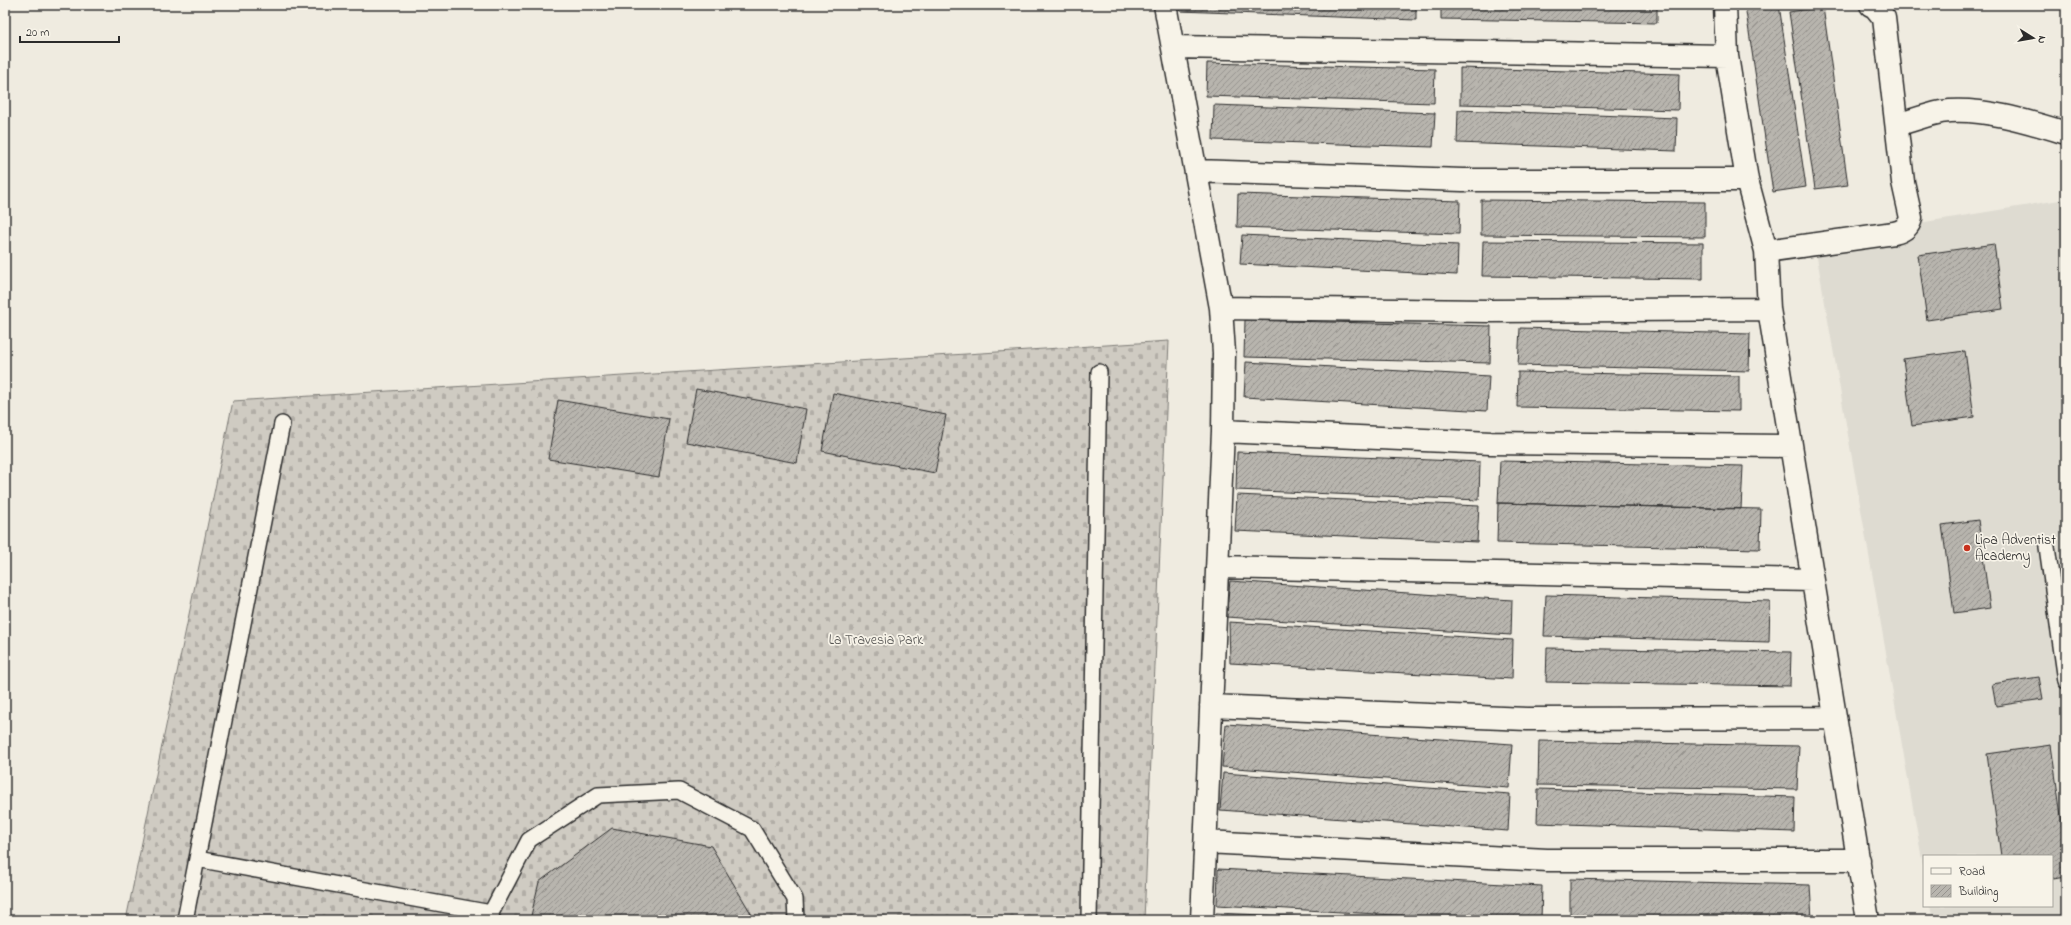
<svg xmlns="http://www.w3.org/2000/svg" width="2071" height="925" font-family="'Indie Flower',sans-serif">
<style>
.built{fill:#dedbd1}
.cemetery{fill:url(#cemetery-stones);stroke:#7d7b76}
.building{fill:url(#building-hatch);stroke:#2b2b2b}
.lines{fill:none;stroke-linecap:round;stroke-linejoin:round}
.service-casing{stroke:#2b2b2b;stroke-width:18}
.minor-casing{stroke:#2b2b2b;stroke-width:25}
.service{stroke:#f7f3e8;stroke-width:15}
.minor{stroke:#f7f3e8;stroke-width:22}
.poi-dot{fill:#c8321e;stroke:#f7f3e8;stroke-width:1.5}
.labels{text-anchor:middle;dominant-baseline:central;stroke-width:3.5;stroke-linejoin:round;paint-order:stroke}
.poi-label{font-size:14px;fill:#2b2b2b;stroke:#f7f3e8;text-anchor:start}
.park-label{font-size:14px;fill:#545351;stroke:#f7f3e8}
</style>
<defs>
<pattern id="cemetery-stones" width="16" height="16" patternUnits="userSpaceOnUse"><rect width="16" height="16" fill="#cfcbc2"/><path d="M2 7V4a2 2 0 0 1 4 0v3zM10 15v-3a2 2 0 0 1 4 0v3z" fill="#b2aea7"/></pattern>
<pattern id="building-hatch" width="6" height="6" patternUnits="userSpaceOnUse"><rect width="6" height="6" fill="#b8b5ae"/><path d="M-1 1l2-2M0 6l6-6M5 7l2-2" fill="none" stroke="#96938e"/></pattern>
</defs>
<rect width="100%" height="100%" fill="#efebe0"/>
<filter id="ink" filterUnits="userSpaceOnUse"><feTurbulence type="fractalNoise" baseFrequency=".025" numOctaves="2"/><feDisplacementMap in="SourceGraphic" scale="8" xChannelSelector="R" yChannelSelector="G"/><feConvolveMatrix kernelMatrix="1 2 1 2 8 2 1 2 1" color-interpolation-filters="sRGB"/></filter>
<g filter="url(#ink)">
<path class="built" d="M2066,199V920H1933L1930,906H2052V856H1924V871L1814,240Z"/>
<path class="cemetery" d="M1169,341L1144,920H126L233,401Z"/>
<path class="building" d="M1180,5H1416V20L1180,11Z
M1441,5H1657V23L1441,19Z
M1745,5H1779L1806,187L1773,192Z
M1823,7L1848,185L1815,189L1789,12Z
M1207,63L1435,69L1434,103L1206,96Z
M1460,68L1679,74L1678,110L1460,104Z
M1214,105L1435,113L1433,147L1213,140Z
M1458,110L1677,118L1676,151L1457,143Z
M1238,194L1460,201L1459,234L1237,227Z
M1481,200L1705,202V237L1481,235Z
M1242,235L1458,245L1457,275L1240,264Z
M1483,241L1703,243V279L1482,276Z
M1994,244L2003,309L1927,320L1918,255Z
M1245,320L1491,326L1490,363L1244,357Z
M1520,328L1750,334L1749,371L1518,365Z
M1965,351L1974,417L1912,426L1903,359Z
M1246,362L1489,376L1487,411L1244,397Z
M1518,372L1739,376V411L1517,407Z
M696,389L806,409L797,463L686,442Z
M833,393L946,415L935,473L822,451Z
M558,400L669,419L659,477L548,459Z
M1237,452L1480,462L1479,500L1236,490Z
M1500,461L1743,466L1741,509L1498,503Z
M1237,495L1479,506L1477,542L1235,531Z
M1498,503L1761,509L1760,549L1497,543Z
M1978,520L1990,608L1954,613L1942,525Z
M1230,581L1512,600L1511,635L1226,617Z
M1546,595L1770,601L1769,642L1544,636Z
M1229,622L1513,640L1512,679L1230,663Z
M1547,648L1791,652L1790,686L1546,682Z
M2039,677L2043,699L1996,706L1992,684Z
M1226,724L1512,744L1509,788L1222,767Z
M1539,741L1799,746L1797,789L1538,785Z
M2051,745L2066,851V877L2052,879V856H2001L1987,754Z
M1223,773L1510,794L1508,831L1220,810Z
M1538,789L1795,797L1794,832L1537,823Z
M612,828L711,846L755,920H530L539,882Z
M1218,869L1542,886L1541,920H1483L1217,905Z
M1570,879L1810,885L1812,920H1570Z
M1216,913L1378,920H1215Z"/>
<g class="lines">
<g class="service-casing">
<path id="service" d="M2047,547L2066,681
M197,859L491,913
M185,920L282,424
M492,920L491,913L529,840L598,795L679,791L752,829L795,899L796,920
M1089,920L1099,372"/>
</g>
<g class="minor-casing">
<path id="minor" d="M1165,5L1221,308L1224,353L1223,431L1202,920
M1725,5L1727,56L1747,180L1766,251L1769,309L1868,920
M1173,47L1727,56
M1897,125C1911,121 1926,115 1941,112C1979,106 2030,122 2066,133
M1196,171L1462,180H1747
M1766,251L1894,233C1903,231 1909,227 1911,218L1903,182L1884,18L1875,7L1871,5
M1221,308L1489,311L1769,309
M1223,431L1491,443L1791,446
M1217,567L1813,580
M1211,706L1527,719L1835,718
M1206,842L1547,860H1859"/>
</g>
<use href="#service" class="service"/>
<use href="#minor" class="minor"/>
</g>
</g>
<circle class="poi-dot" cx="1967" cy="548" r="4"/>
<g class="labels">
<g class="poi-label">
<text x="1975" y="540">Lipa Adventist<tspan x="1975" dy="16">Academy</tspan></text>
</g>
<g class="park-label">
<text x="876" y="640">La Travesia Park</text>
</g>
</g>
<rect width="2071" height="925" fill="none" stroke="#f7f3e8" stroke-width="20"/>
<rect x="10" y="10" width="2051" height="905" fill="none" stroke="#2b2b2b" stroke-width="1.5" filter="url(#ink)"/>
<rect x="1923" y="855" width="130" height="52" fill="#f7f3e8" stroke="#a5a39c"/>
<rect x="1931" y="868" width="20" height="6" fill="#f7f3e8" stroke="#a5a39c"/>
<text x="1959" y="875" font-size="12" fill="#2b2b2b">Road</text>
<rect x="1931" y="885" width="20" height="12" fill="url(#building-hatch)" stroke="#a5a39c"/>
<text x="1959" y="895" font-size="12" fill="#2b2b2b">Building</text>
<g transform="translate(2033 38) rotate(101)" stroke="#f7f3e8" stroke-width="3" paint-order="stroke">
<path d="M0-3L7 15L0 10L-7 15Z" fill="#2b2b2b"/>
<text y="-6" font-size="11" font-weight="bold" text-anchor="middle" fill="#2b2b2b">N</text>
</g>
<path d="M20 36v6h99v-6" fill="none" stroke="#2b2b2b" stroke-width="2"/>
<text x="26" y="36" font-size="12" fill="#2b2b2b" stroke="#f7f3e8" stroke-width="3" paint-order="stroke">20 m</text>
</svg>
